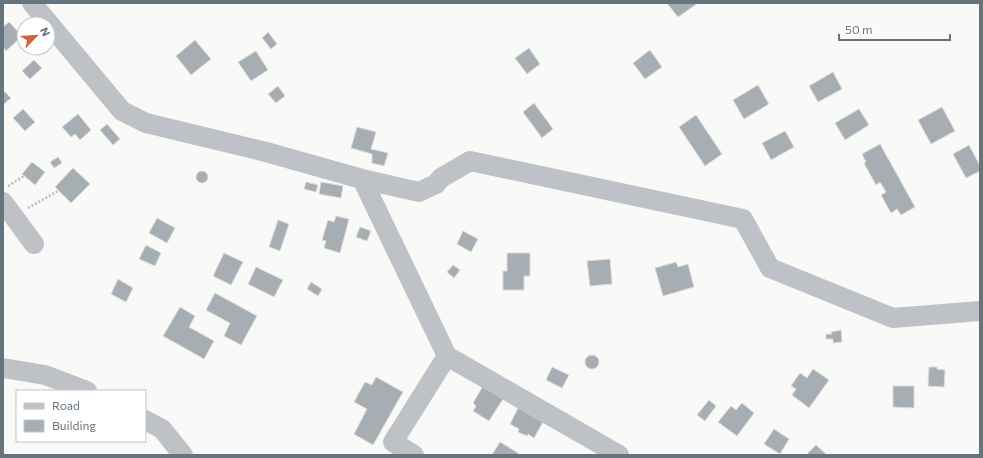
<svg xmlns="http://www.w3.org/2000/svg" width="983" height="458" font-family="Commissioner,sans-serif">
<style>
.building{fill:#a6aeb3;stroke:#dbdbd9}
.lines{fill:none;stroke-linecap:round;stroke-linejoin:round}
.path{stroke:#b9bcbe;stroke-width:2.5;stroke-dasharray:2 2;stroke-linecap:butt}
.minor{stroke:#bec2c6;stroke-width:20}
</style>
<rect width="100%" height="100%" fill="#f9f9f7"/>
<path class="building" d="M667,3H698L678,17Z
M9,22L22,36L6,51L3,47V27Z
M268,32L277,44L271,49L262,38Z
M195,40L211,59L191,75L176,56Z
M529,48L540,64L527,74L515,58Z
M650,50L662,67L645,79L633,63Z
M256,51L268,70L251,81L238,62Z
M34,60L42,68L30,79L22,71Z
M833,72L842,89L818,102L809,86Z
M758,85L769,104L744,119L733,100Z
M278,86L285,96L276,103L268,94Z
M3,90L11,98L3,105Z
M534,103L553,129L542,138L523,112Z
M942,107L955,131L931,144L918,120Z
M23,109L35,122L25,131L13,118Z
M859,109L869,125L845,140L835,123Z
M78,114L91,130L80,140L75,134L71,137L62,127Z
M696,115L722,154L705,166L679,127Z
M107,124L120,139L113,145L100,130Z
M357,127L376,132L371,149L388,153L384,166L372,163V154L351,148Z
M785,131L794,147L771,160L762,143Z
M880,144L915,207L901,215L897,209L891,213L881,195L886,192L880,182L876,185L864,163L866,162L862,154Z
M969,145L980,166V171L966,178L953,154Z
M58,157L62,163L54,168L50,162Z
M32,162L45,172L35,185L22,174Z
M73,168L90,184L71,203L55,187Z
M196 177a6 6 0 1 1 12 0a6 6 0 1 1-12 0Z
M306,182L318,185L316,192L304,189Z
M321,182L343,186L341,198L319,194Z
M336,216L349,219L340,253L324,248L326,241L322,240L328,220L334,222Z
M157,218L175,228L167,243L149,233Z
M278,220L289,224L280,251L269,247Z
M360,227L371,231L367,241L356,237Z
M463,231L478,239L471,252L457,244Z
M146,245L161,253L155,266L139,259Z
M224,253L243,262L231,285L213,276Z
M507,253H530V276H524V290H503V271H507Z
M610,259L612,284L590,286L587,261Z
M676,262L678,267L688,264L694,287L663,296L655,268Z
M453,265L460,270L454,278L447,272Z
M256,267L283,280L274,297L248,284Z
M118,279L133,288L126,302L111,294Z
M311,282L322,289L318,296L307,289Z
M215,293L257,316L241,345L224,336L230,323L206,310Z
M180,307L195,316L189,327L214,341L204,359L163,336Z
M841,330L842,342L833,343V339H826V334H832L831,332Z
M585 362a7 7 0 1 1 14 0a7 7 0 1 1-14 0Z
M552,367L569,375L562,388L546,380Z
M929,367H937V369L945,370L944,387L928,386Z
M813,369L829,380L809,408L792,395L796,389L791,386L800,373L807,378Z
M376,377L403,392L373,445L354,434L367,409L354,402L365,382L372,385Z
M483,386L503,399L489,421L473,411L476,406L473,403Z
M893,386H914V408L893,407Z
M709,400L716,406L705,421L697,415Z
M742,403L754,413L737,436L718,422L731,406L736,410Z
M518,408L543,422L534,438L528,434L527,436L518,432L519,429L510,424Z
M774,429L789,439L780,454L764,444Z
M500,442L518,453L517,455H492Z
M816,445L827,455H806Z"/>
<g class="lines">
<path class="path" d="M8,186L24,176
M28,208L58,191"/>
<path class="minor" d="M32,3L122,111L146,123L266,152L362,179L419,192L436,184L441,178L470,161L743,219L770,268L893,318L980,311
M362,179L447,356L619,455
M3,202L34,244
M3,368L45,375L87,391
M145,420L162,429L183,455
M414,455L393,442L447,356"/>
</g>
<rect width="983" height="458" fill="none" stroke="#66747e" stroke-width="8"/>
<rect x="16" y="390" width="130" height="52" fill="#ffffff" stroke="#c2c7cb"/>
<rect x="24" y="403" width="20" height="6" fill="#bec2c6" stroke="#c2c7cb"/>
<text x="52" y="410" font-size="12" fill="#66747e">Road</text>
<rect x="24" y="420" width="20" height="12" fill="#a6aeb3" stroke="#c2c7cb"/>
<text x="52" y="430" font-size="12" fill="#66747e">Building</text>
<g transform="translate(36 36) rotate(65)"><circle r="19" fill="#ffffff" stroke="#c2c7cb"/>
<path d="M0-3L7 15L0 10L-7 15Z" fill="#d1623f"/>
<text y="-6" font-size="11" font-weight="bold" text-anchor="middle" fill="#66747e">N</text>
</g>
<path d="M839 34v6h111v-6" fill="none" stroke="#66747e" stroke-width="2"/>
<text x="845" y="34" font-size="12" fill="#66747e" stroke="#ffffff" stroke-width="3" paint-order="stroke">50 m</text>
</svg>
